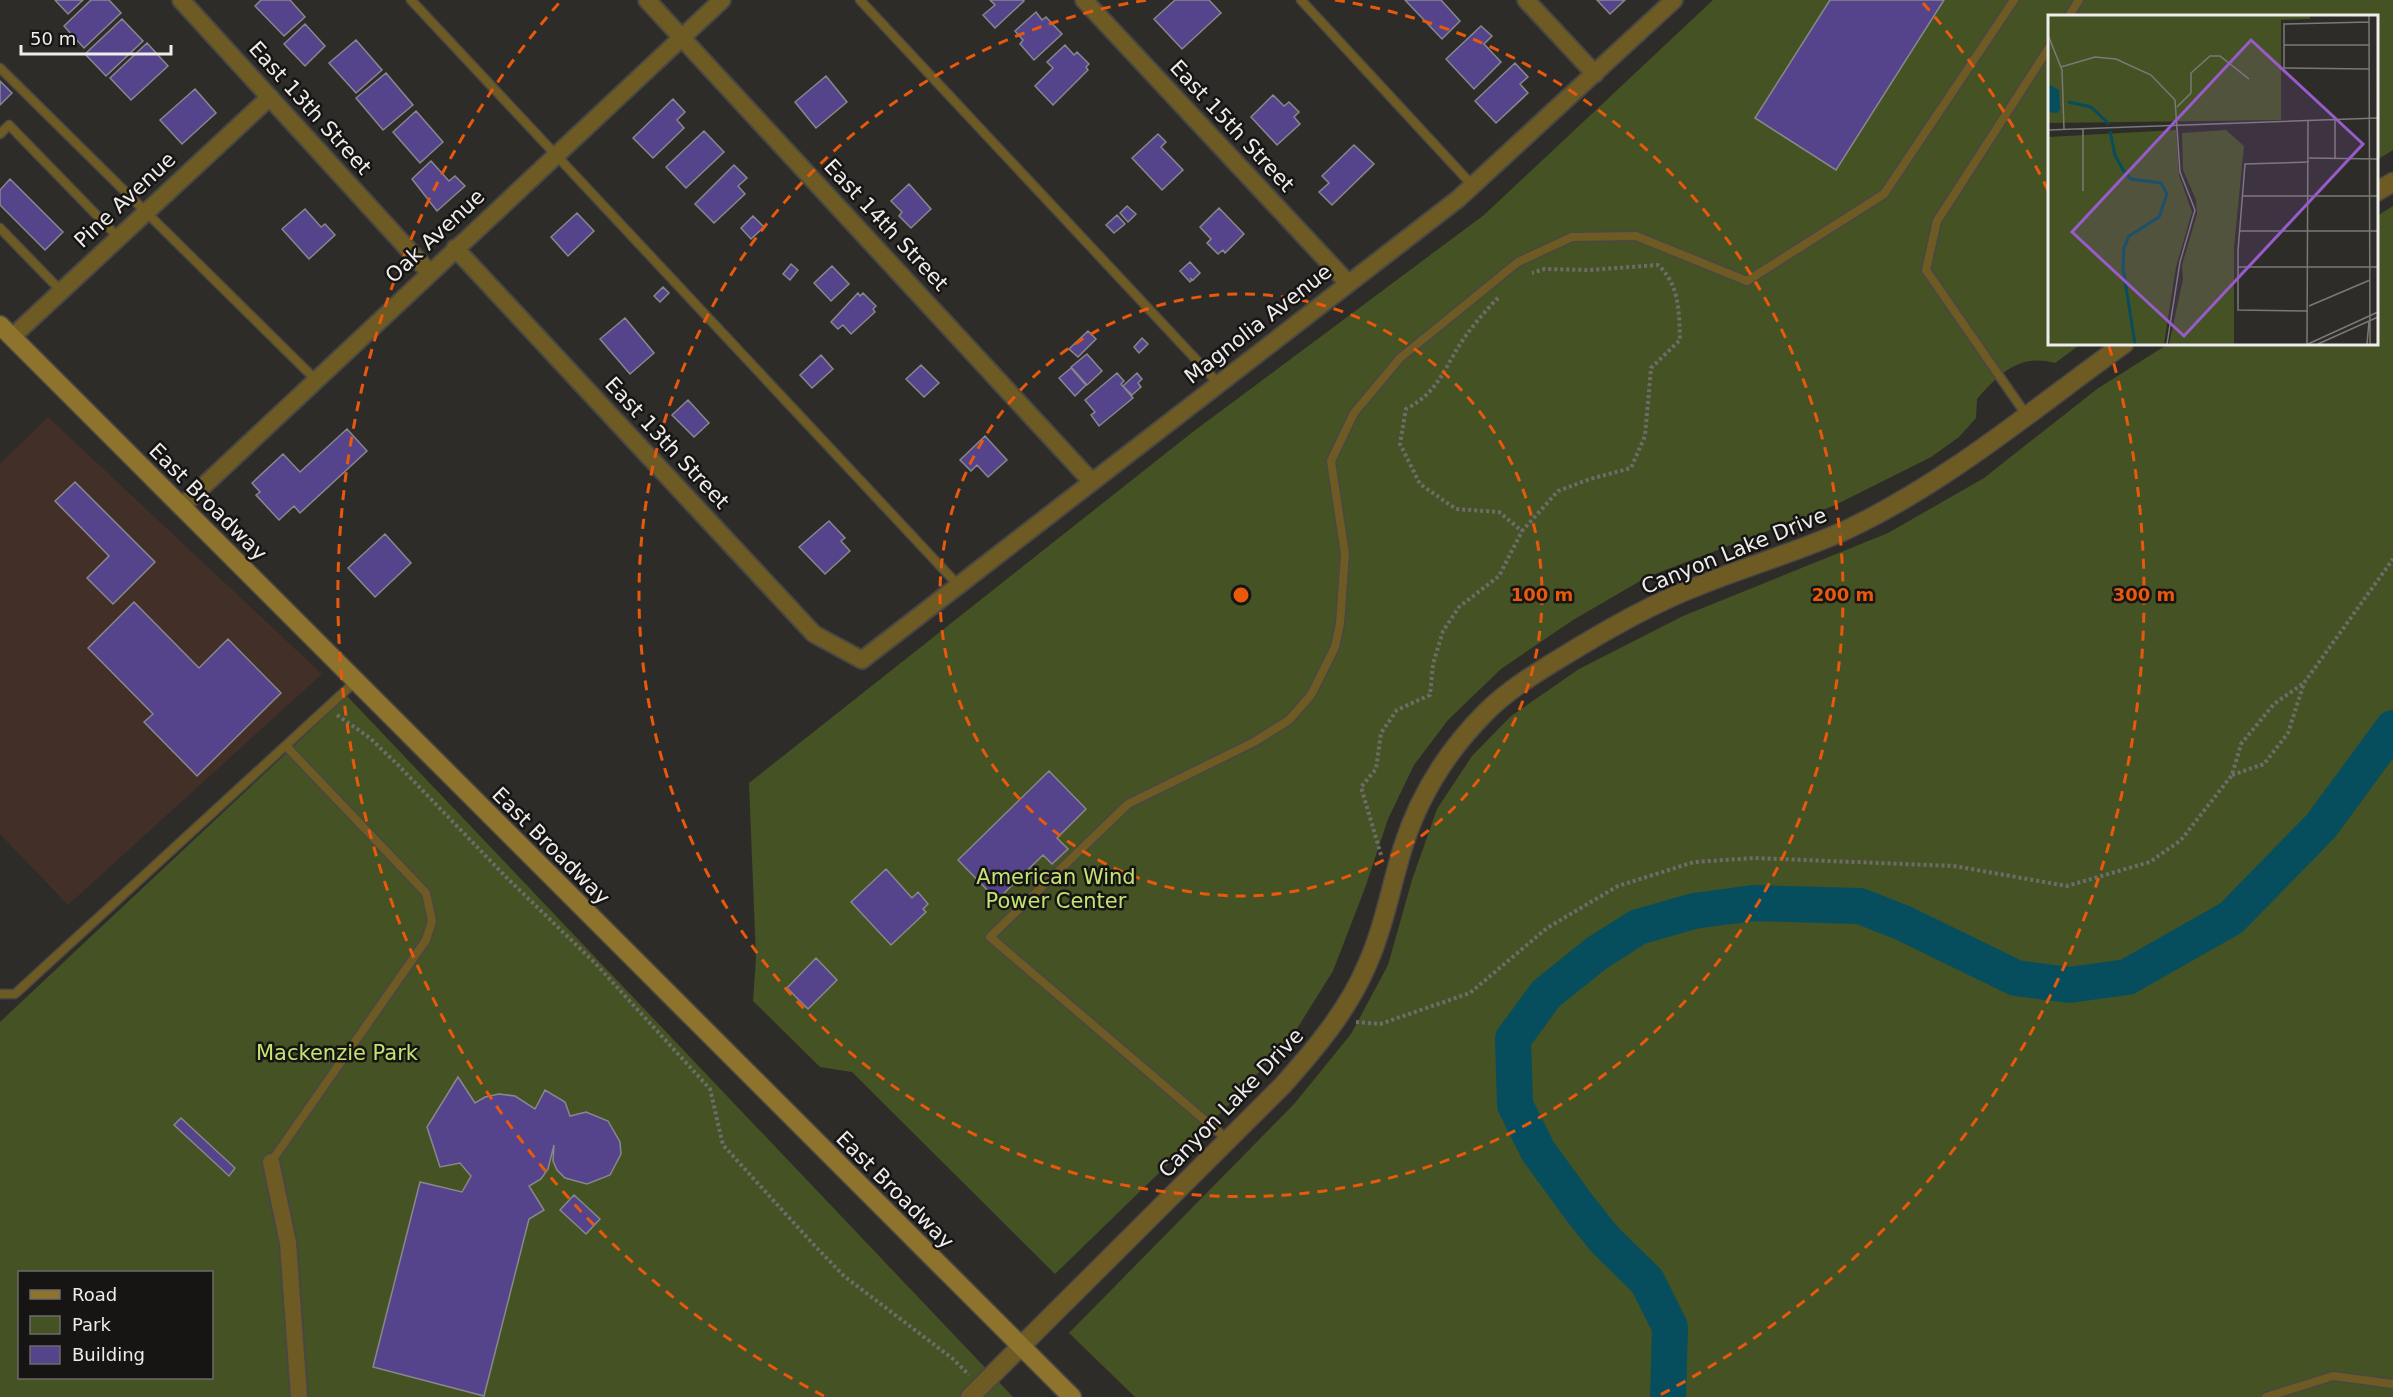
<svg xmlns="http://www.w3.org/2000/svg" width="2393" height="1397" font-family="'DejaVu Sans',sans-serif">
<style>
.industrial{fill:#422f28}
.green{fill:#455224;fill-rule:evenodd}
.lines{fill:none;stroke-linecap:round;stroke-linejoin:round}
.river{stroke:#064e5d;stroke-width:36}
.building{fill:#55448b;stroke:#88888c;stroke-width:1.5}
.service-casing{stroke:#494744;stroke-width:11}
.minor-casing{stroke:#494744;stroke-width:20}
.tertiary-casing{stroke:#494744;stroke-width:21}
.secondary-casing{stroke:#494744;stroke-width:21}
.path{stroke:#6e6c6a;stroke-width:4;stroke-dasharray:3 3;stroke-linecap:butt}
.service{stroke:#6e5a23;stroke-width:8}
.minor{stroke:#6e5a23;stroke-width:16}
.tertiary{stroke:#6e5a23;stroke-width:18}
.secondary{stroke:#8e732d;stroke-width:18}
.ring{fill:none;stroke:#e8590c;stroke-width:3;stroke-dasharray:10 8}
.labels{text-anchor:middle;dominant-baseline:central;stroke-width:5;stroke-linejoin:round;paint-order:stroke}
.street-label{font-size:21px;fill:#eeedeb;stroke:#161513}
.park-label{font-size:21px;fill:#c3e373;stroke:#161513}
.inset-river{fill:none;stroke:#064e5d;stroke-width:3}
.inset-road{fill:none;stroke:#7b7977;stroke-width:1.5}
.view{fill:#985cca;fill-opacity:0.15;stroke:#985cca;stroke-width:3}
.inset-edge{fill:none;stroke:#eeedeb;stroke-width:3}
.centre{fill:#e8590c;stroke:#161513;stroke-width:3}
.ring-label{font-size:18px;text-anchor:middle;font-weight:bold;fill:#e8590c;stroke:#161513;stroke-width:5;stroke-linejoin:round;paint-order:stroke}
</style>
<rect width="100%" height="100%" fill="#2e2c29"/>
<path class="industrial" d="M48,417L322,674L68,905L0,834V464Z"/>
<path class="green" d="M1713,0H2393V150L2377,160L2376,16H2050V344H2081L2055,363C2020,353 1999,374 1977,399L1976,418L1959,437L1931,457L1833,506L1647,577L1573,620L1501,669L1448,720L1414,765L1388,819L1365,888L1333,971L1293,1035L1231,1103L1055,1274L852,1072L820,1067L753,1001L756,958L749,783L1194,431L1484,215Z
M2393,206V1397H1135L1069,1333L1295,1103L1351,1034L1388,965L1412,880L1437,809L1472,756L1511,716L1579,669L1683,616L1888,533L1984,478L2097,389L2168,344H2376L2377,216Z
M347,696L1013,1397H0V1022ZM20,1272H212V1378H20Z"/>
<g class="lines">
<path class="river" d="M1668,1397L1670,1327L1647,1281L1605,1240L1578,1206L1538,1151L1515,1105L1513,1039L1546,994L1597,953L1638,927L1694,911L1753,903L1860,906L1903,923L2016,978L2069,985L2127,977L2231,918L2321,826L2393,728"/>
</g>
<path class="building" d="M55,0H83L68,14Z
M91,0H109L121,13L84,48L64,26Z
M261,0H290L305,17L284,36L255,6Z
M990,0H1023L1024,1L995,28L983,15L995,5Z
M1175,0H1209L1221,13L1182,49L1154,19Z
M1405,0H1441L1460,21L1442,39Z
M1597,0H1625L1610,14Z
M1830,0H1944L1836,170L1755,118Z
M1036,12L1042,20L1046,17L1062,34L1034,60L1020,44L1023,40L1015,31Z
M122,19L143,41L106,76L85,54Z
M305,24L325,46L305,66L284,44Z
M1481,26L1492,36L1484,44L1501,62L1474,89L1446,59Z
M356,40L382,70L356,93L329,63Z
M147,43L168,66L131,100L110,78Z
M1065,45L1074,55L1077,52L1089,64L1086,67L1088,70L1053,105L1035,86L1053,68L1047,62Z
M1515,63L1528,77L1520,84L1528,93L1496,123L1475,101Z
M386,73L413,105L383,130L356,98Z
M826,76L847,102L816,128L795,102Z
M0,81L12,93L0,105Z
M195,89L216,113L182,144L160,120Z
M1273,95L1284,106L1289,102L1299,112L1294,117L1300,124L1277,145L1251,117Z
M673,99L685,112L677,120L684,128L653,158L633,138Z
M416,111L443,142L420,163L393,132Z
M704,131L724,152L686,188L666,167Z
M1158,134L1166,142L1161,147L1183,170L1162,190L1132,158Z
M1354,145L1374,164L1332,205L1319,192L1329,183L1322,176Z
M431,161L449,181L455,176L465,186L437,211L412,179Z
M734,165L747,178L738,186L745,194L714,223L695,204Z
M10,179L63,232L45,250L0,205V190Z
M909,184L931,209L911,228L899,216L902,212L891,201Z
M1127,206L1136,214L1128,222L1120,213Z
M1219,208L1244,234L1225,253L1223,250L1218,254L1207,243L1211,239L1200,227Z
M305,209L321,227L325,224L335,235L309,259L282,229Z
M577,213L594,231L568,256L551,237Z
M1117,215L1125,224L1114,233L1106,225Z
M753,216L764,227L751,239L741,228Z
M1190,262L1200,273L1193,280L1190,278L1192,280L1190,282L1180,271Z
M791,264L798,270L790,280L783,274Z
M832,266L849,284L831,301L814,283Z
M663,287L669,293L660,302L654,296Z
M858,293L860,296L863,293L876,306L873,309L875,312L851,334L843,325L838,329L831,322Z
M625,318L654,353L630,374L600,339Z
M1088,331L1096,339L1078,357L1069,349Z
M1142,338L1148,344L1139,353L1134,347Z
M1087,354L1102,371L1087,385L1071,367Z
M821,355L833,369L812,388L800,375Z
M921,365L939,383L924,397L906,379Z
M1071,368L1086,385L1075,396L1059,378Z
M1117,373L1124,381L1121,384L1133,398L1099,426L1091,415L1095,412L1085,400Z
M1137,373L1142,379L1138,383L1141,387L1132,395L1123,386Z
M688,400L709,423L694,437L672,415Z
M347,429L367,451L300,513L294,506L279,520L256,495L260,492L252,483L283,454L300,472Z
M985,436L1007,460L988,477L977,465L971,471L960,460Z
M75,482L155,562L113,604L87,578L109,556L55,501Z
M829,521L845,538L841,541L850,551L825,574L799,547Z
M385,534L411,563L375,597L348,568Z
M134,602L199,668L228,639L281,693L197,776L144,722L153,714L88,648Z
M1049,771L1086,809L1057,838L1068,849L1052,864L1043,855L997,900L958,860Z
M886,869L912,898L918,892L928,904L923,909L926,912L891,945L851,902Z
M816,958L837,980L808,1009L787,988Z
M458,1077L475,1103L485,1097L499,1094L515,1096L535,1109L545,1090L565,1102L570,1116L586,1112L608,1121L620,1142L621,1154L610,1175L587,1184L565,1178L557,1170L553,1161L554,1145L548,1169L541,1179L529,1186L544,1210L529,1219L484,1396L373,1367L420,1182L462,1192L471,1176L460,1163L440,1167L427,1127Z
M181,1118L235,1168L229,1176L174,1125Z
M574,1195L600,1219L586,1234L560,1210Z"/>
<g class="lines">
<g class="service-casing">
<path id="service" d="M411,0L959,586
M860,0L1218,383
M1301,0L1473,186
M2069,16L2079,0
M0,68L316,380
M0,134L9,125L118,237
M0,228L61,291
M2027,416L1926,270L1937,221L2050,46
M0,994H15L356,681
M1228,1140L990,937L1128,804L1254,742L1289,720L1311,695L1335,647L1340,624L1345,554L1331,461L1354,413L1400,358L1518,262L1572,237L1636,236L1747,281L1884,194L2014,0
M271,1162L426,940L432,921L426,893L286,746
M2266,1397L2333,1376L2393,1384"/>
</g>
<g class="minor-casing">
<path id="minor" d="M181,0L429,272
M647,0L1092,482
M1084,0L1348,283
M1526,0L1595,74
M455,248L814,634L862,660L1458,199L1674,0
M12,337L270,97
M181,507L722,0
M271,1162L288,1243L299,1397"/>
</g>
<g class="tertiary-casing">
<path id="tertiary" d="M2376,192L2393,182
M970,1397L1283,1085C1316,1048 1348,1010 1367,965C1384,927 1391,886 1403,847C1419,796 1448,750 1486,712C1509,689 1539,671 1567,654C1610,628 1655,602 1703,584C1750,565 1800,551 1846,530C1948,482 2033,409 2124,344"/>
</g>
<g class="secondary-casing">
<path id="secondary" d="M0,325L1072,1397"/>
</g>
<path class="path" d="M1498,298C1487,309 1476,322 1467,334C1445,364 1441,391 1406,409L1400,444L1420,484L1456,509L1499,512L1522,531
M337,715L370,738L399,766L506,877L595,963L710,1089L723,1145L814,1245L844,1276L953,1359L969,1375
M2232,775L2264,764L2288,733L2304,683L2393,559
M1381,855L1361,787L1376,769L1381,733L1397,710L1430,695L1433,664L1443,631L1459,607L1499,576L1522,531L1558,491L1590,479L1631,468L1645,436L1651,368L1680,340C1679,313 1680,285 1658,265L1589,270L1544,269L1532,273
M1356,1022L1380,1024L1470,993L1547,928L1618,886L1694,862L1755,858L1954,866L2067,886L2150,862L2181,840L2232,775L2241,744L2274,704L2304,683"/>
<use href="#service" class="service"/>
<use href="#minor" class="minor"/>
<use href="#tertiary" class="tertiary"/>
<use href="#secondary" class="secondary"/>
</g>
<g class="ring">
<circle cx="1241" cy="595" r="301"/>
<path d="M1335 0A602 602 0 1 1 1147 0"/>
<path d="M824 1396A903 903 0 0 1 559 3M1923 3A903 903 0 0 1 2049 192M2109 346A903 903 0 0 1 1658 1396"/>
</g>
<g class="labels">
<g class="street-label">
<text transform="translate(310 108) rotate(48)">East 13th Street</text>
<text transform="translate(1232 126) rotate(47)">East 15th Street</text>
<text transform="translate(125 200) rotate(-43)">Pine Avenue</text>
<text transform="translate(886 225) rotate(47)">East 14th Street</text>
<text transform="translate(435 236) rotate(-43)">Oak Avenue</text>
<text transform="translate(1258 324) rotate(-38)">Magnolia Avenue</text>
<text transform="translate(667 443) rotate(47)">East 13th Street</text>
<text transform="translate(208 502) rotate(45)">East Broadway</text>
<text transform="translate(1734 551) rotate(-22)">Canyon Lake Drive</text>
<text transform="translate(551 846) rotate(45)">East Broadway</text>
<text transform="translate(1231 1103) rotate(-46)">Canyon Lake Drive</text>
<text transform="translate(895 1190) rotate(45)">East Broadway</text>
</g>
<g class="park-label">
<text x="1056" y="877">American Wind<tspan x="1056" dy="24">Power Center</tspan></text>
<text x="337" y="1053">Mackenzie Park</text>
</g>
</g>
<g transform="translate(2048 15)">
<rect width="330" height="330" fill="#2e2c29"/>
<path d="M0,1H262V4L233,5V105L0,108ZM128,115L131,160L144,197L128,252L116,329H0V122ZM178,115L196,131L186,232V329H121L135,264L134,250L149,199L148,185L135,155L134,118Z" fill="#455224"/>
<path d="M0,69L11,75L12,95L9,98L0,97Z" fill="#064e5d"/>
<path class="inset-river" d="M20,87L43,92L61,109M62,116L67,140L75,155L83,164L113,168L119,179L111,202L81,221L76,233L75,253L87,329"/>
<path class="inset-road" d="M321,1L322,329M321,7L236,9V53L321,54M0,20L14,55L16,114M236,30H321M13,52L47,42L68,44L103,60L127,85L132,157L147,195L132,247L119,329M129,92L143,78V58L162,41H172L201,64M0,115L330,103M261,143L330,144M287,143V105M35,176V114M194,181H330M191,216H330M190,252H330M261,291L322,265M260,296L190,295V236L197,149L261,147M259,329L260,106M260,329L330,297M270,329L330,302M319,329L321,306"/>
<path class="view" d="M203,25L315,129L136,321L24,217Z"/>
<rect width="330" height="330" class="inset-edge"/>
</g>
<circle cx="1241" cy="595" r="9" class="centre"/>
<g class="ring-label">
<text x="1542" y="601">100 m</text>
<text x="1843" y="601">200 m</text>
<text x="2144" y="601">300 m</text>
</g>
<rect x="18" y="1271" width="195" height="108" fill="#161513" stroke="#6c6b69" stroke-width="1.5"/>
<rect x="30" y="1290" width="30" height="9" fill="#8e732d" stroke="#6c6b69" stroke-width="1.5"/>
<text x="72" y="1301" font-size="18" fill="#eeedeb">Road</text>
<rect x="30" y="1316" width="30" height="18" fill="#455224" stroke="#6c6b69" stroke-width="1.5"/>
<text x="72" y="1331" font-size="18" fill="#eeedeb">Park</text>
<rect x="30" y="1346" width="30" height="18" fill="#55448b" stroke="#6c6b69" stroke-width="1.5"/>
<text x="72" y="1361" font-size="18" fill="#eeedeb">Building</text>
<path d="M21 45v9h150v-9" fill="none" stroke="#eeedeb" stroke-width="3"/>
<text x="30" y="45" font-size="18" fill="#eeedeb" stroke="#161513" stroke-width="4.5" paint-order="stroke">50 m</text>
</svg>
